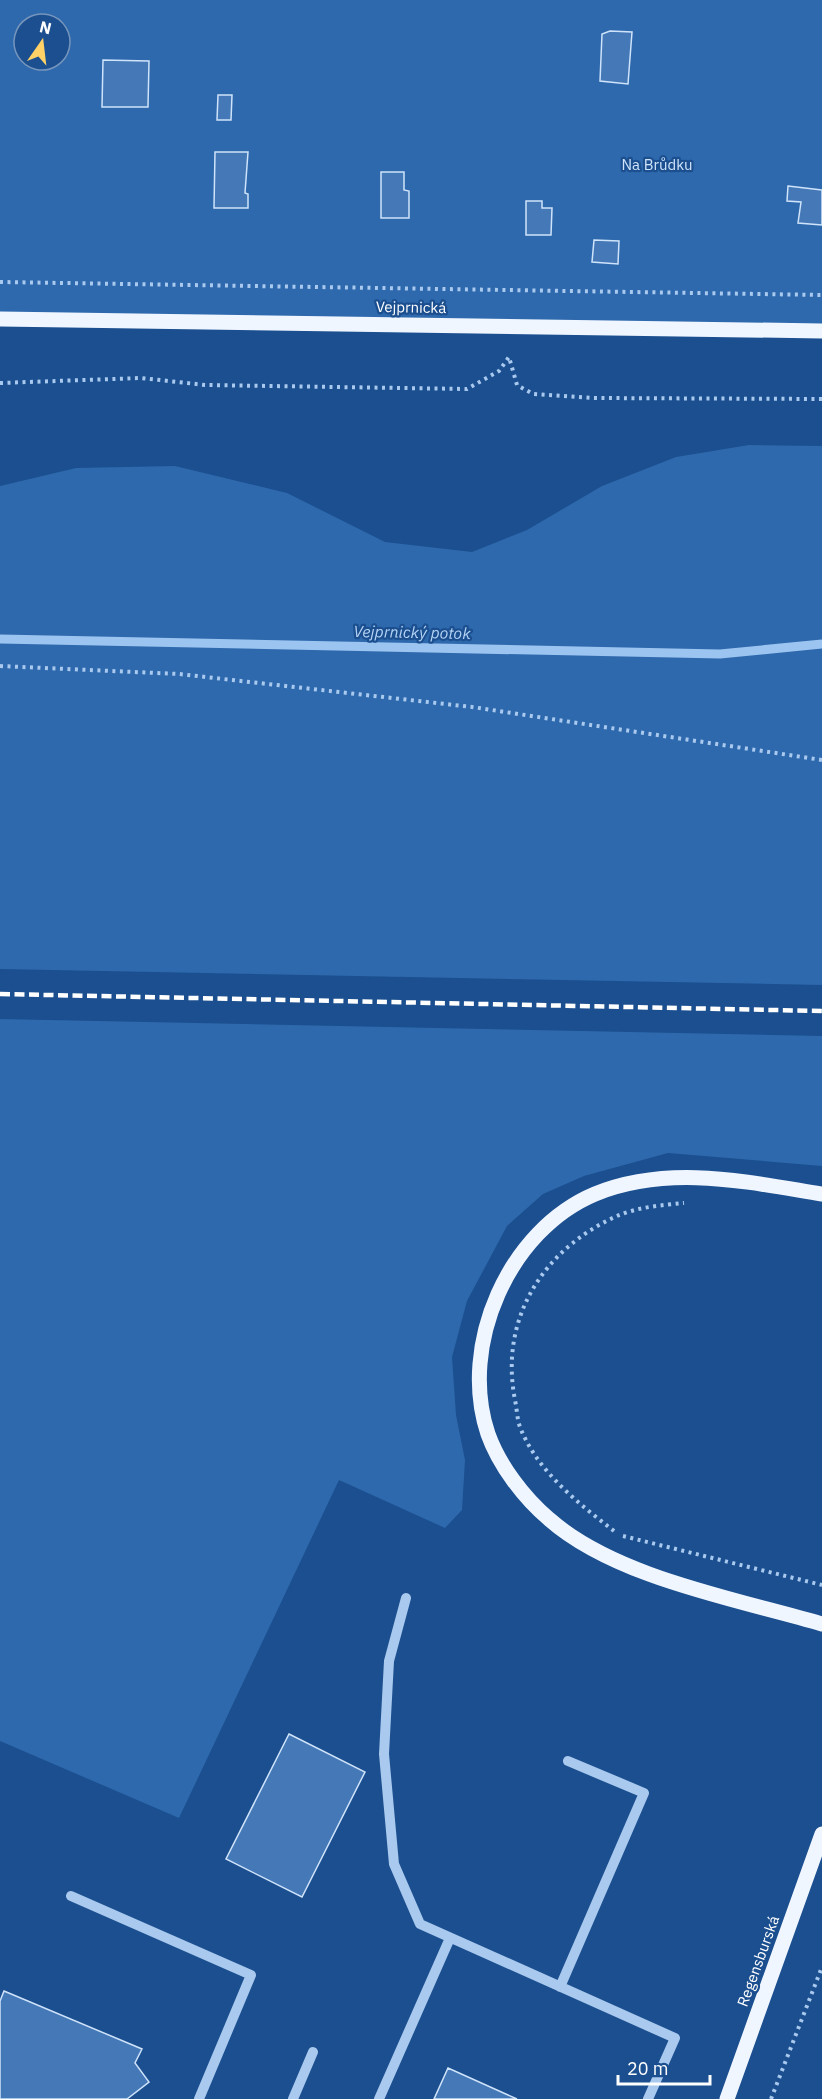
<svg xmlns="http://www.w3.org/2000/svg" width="822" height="2099" font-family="'IBM Plex Sans',sans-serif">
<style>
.green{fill:#2e69ad;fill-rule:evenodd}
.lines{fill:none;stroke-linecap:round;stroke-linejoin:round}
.stream{stroke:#9cc4f0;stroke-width:9}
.building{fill:#4478b7;stroke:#cfe3fa;stroke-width:1.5}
.path{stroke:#a9c9ee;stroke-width:4;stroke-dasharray:3 4.5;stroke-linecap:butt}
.minor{stroke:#a9c9ee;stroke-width:10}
.major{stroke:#f0f6ff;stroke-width:15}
.rail{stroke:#fff;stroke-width:4.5;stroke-dasharray:10 4.5;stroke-linecap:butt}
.labels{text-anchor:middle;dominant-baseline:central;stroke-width:4.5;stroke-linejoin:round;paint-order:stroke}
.park-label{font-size:15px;fill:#cfe3fa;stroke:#1b4f8f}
.street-label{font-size:15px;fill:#fff;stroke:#1b4f8f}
.water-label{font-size:16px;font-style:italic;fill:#b5d3f5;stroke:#1b4f8f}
</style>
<rect width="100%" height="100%" fill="#1b4f8f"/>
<path class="green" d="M0,0H822V331L0,319ZM24,24H60V60H24Z
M749,445L822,446V985L0,969V486L76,468L175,466L287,493L385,542L472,552L527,530L602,486L676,457Z
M0,1019L822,1036V1166L668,1153L584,1176L543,1194L507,1226L467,1301L452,1357L456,1415L465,1460L462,1510L445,1528L339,1480L179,1818L0,1741Z"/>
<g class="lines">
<path class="stream" d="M0,639L720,654L822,644"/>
</g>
<path class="building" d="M610,31L632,32L628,84L600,81L602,34Z
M103,60L149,61L148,107H102Z
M218,95H232L231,120H217Z
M215,152H248L245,193L248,194V208H214Z
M381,172H404V190L409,191V218H381Z
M788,186L822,190V225L798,223L801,202L787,201Z
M526,201H542V208H552L551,235H526Z
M594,240L619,241L618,264L592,262Z
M289,1734L365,1772L302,1897L226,1859Z
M4,1991L142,2049L135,2063L149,2082L127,2099H0V2001Z
M448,2068L517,2099H434Z"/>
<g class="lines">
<path class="path" d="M0,282L822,295
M0,383L141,378L205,385L467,389L499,371L509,357L517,385L533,394L593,398L822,399
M0,666L179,674L472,707L822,760
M614,1531C578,1503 537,1471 520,1427C517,1419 517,1409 515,1400C499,1319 543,1249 617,1216C637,1207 663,1205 684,1203
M623,1536L822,1585
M771,2099L822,1967"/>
<path class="minor" d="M406,1598L389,1661L384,1754L394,1864L420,1924L675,2038L648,2099
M71,1896L251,1975L199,2099
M560,1987L644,1793L568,1761
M293,2099L313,2052
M379,2099L450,1938"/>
<path class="major" d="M0,319L822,331
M822,1194C747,1182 669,1164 595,1194C509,1230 458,1345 488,1434C499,1465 524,1498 549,1519C616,1578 737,1599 822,1624
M727,2099L822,1834"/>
<path class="rail" d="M0,994L822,1011"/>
</g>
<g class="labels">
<g class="park-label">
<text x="657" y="164">Na Brůdku</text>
</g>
<g class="street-label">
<text transform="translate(411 307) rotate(1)">Vejprnická</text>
<text transform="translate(758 1961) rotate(-70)">Regensburská</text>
</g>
<g class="water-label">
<text transform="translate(412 632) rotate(1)">Vejprnický potok</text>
</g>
</g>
<g transform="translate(42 42) rotate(14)"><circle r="28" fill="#1b4f8f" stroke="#7695bc" stroke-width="1.5"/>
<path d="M0-4.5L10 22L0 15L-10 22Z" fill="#ffd166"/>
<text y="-9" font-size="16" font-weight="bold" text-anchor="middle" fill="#ffffff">N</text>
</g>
<path d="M618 2075v9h92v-9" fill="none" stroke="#ffffff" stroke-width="3"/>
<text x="627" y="2075" font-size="18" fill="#ffffff" stroke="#1b4f8f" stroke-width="4.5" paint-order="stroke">20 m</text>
</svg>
